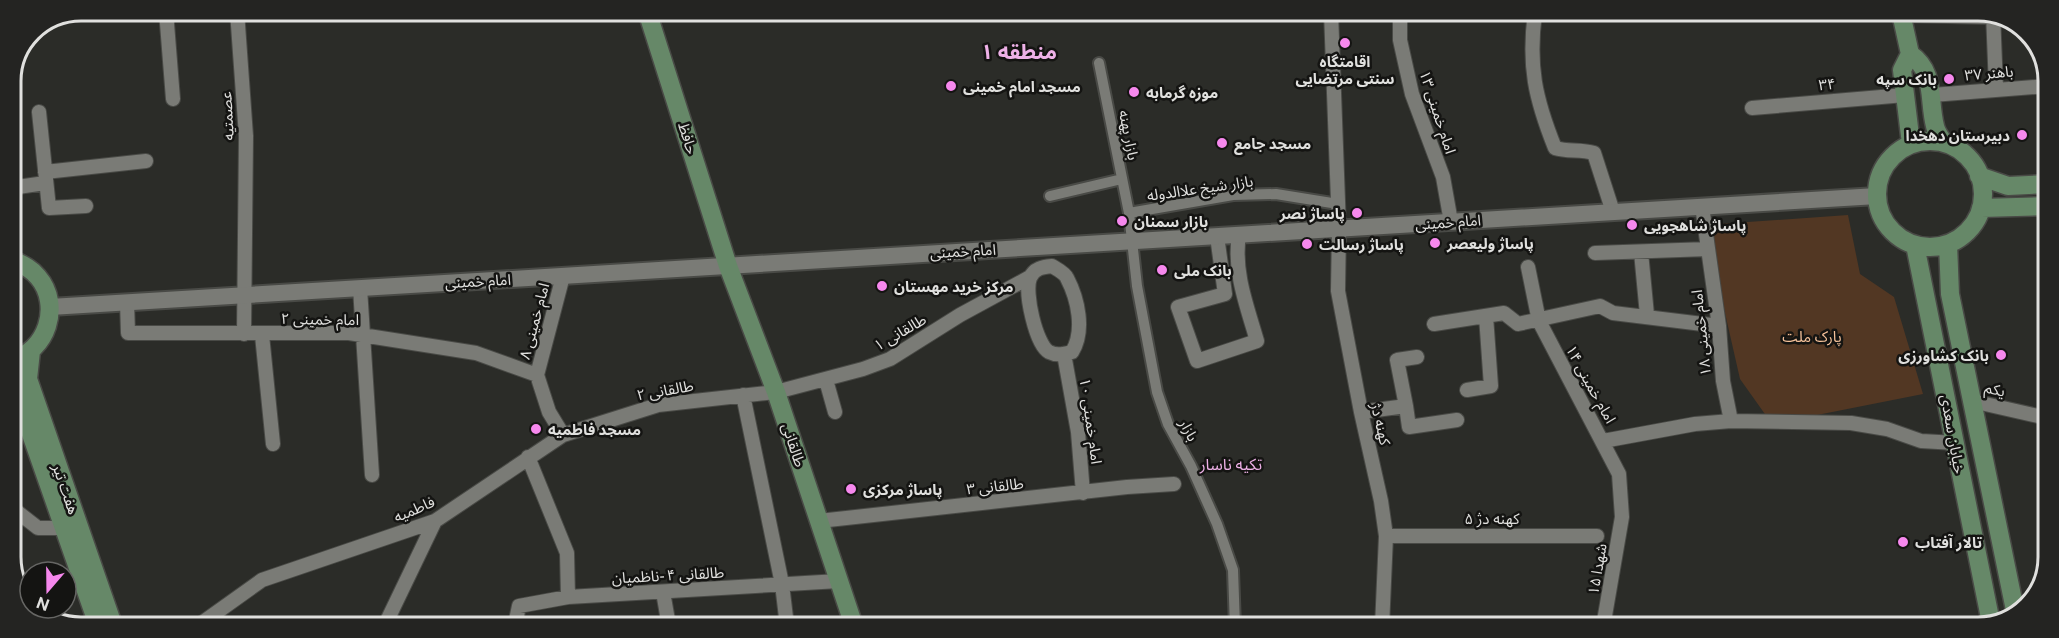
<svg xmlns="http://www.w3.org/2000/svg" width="2059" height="638" font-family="'Public Sans','Noto Sans Arabic',sans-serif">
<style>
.green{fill:#523723}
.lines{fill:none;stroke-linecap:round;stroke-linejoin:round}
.pedestrian-casing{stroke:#494a46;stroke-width:14}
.minor-casing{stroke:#494a46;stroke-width:16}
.tertiary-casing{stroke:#494a46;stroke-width:20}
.secondary-casing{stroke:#494a46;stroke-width:21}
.pedestrian{stroke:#7a7b76;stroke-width:10}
.minor{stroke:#7a7b76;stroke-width:14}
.tertiary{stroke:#7a7b76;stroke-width:16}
.secondary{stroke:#668868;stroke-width:18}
.poi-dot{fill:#f688ed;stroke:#141412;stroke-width:2}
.labels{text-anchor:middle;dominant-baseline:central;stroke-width:5;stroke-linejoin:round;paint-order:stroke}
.poi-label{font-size:15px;font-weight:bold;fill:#e0e0de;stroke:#141412;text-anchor:start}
.street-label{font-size:15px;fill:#e0e0de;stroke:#141412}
.park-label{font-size:15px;fill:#f6c29a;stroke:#141412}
.neighbourhood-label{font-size:16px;fill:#eeb1e7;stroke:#141412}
.district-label{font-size:21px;font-weight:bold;fill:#eeb1e7;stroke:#141412}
.rim{fill:none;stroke:#e0e0de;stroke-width:3}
</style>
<rect width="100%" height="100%" fill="#2b2c28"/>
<path class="green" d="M1848,215L1860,274L1894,297L1923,394L1772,424L1740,379L1705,225Z"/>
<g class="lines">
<g class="pedestrian-casing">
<path id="pedestrian" d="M1099,63L1129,213
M1050,196L1122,179
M1235,627L1233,570L1217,524L1191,466L1168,424L1157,392L1137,286L1129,213L1233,195L1276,194L1338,204"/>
</g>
<g class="minor-casing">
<path id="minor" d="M166,11L173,99
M237,11L246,136L244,334
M1331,12L1339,228L1338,291L1361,412L1381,501L1386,536L1382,627
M1400,12V40L1412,94L1443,177L1451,222
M1535,12C1528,66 1535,98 1555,148C1568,152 1580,149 1594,153L1613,212
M82,13L169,11
M1993,13L1996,88
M1902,15L1993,17
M1932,95L2048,86
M1752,108L1905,95
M39,112L49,208L86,206
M45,172L146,161
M11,188L45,183
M1217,236L1225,294L1178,307L1197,361L1257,341C1247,306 1233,271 1239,235
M1641,252L1647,315
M1595,253L1708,249
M1052,266C1057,269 1065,273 1067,278C1078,299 1085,331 1072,352C1063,354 1057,356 1049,352C1036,345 1024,292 1030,278C1034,268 1043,267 1052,266Z
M1528,267L1539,321L1619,474L1622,517L1603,627
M360,288L372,475
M127,302L128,333H349L476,353L537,375
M1434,324L1504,313L1518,324L1600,306L1613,313L1719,326
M262,335L273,444
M1064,354L1078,432L1083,493
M537,375L563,276
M537,375L549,412L563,435
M826,380L835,412
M1467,390L1491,386L1486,316
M743,395L782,584L787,626
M1972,401L2047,418
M1406,406L1397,360L1417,357
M1361,412L1406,406L1409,427L1457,420
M1731,421L1851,423L1887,429L1921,441L1956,443
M1603,441L1695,424L1731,421L1723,381L1719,326L1702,206
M528,457L567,553L568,597
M11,507L38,528H65
M819,521L1127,487L1174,484
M1386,536H1597
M663,592L669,626
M199,625L262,580L435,521L563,435L658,405L776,392L863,369L890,359L960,315L1030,277
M385,625L435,521
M515,625L519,606L568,597L839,581"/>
</g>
<g class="tertiary-casing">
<path id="tertiary" d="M50,307L1877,196"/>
</g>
<g class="secondary-casing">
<path id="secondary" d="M647,11L728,266L776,392L854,626
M1901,13L1910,54
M1910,54C1936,72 1928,99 1935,126C1936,132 1941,138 1944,143
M1910,54L1902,70L1911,144
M1877 194a53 53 0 1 1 106 0a53 53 0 1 1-106 0Z
M1979,176L2008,186L2048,184
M1981,208L2048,206
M1948,244L1950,294L2016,615
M1915,245L1991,623
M11,259C21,264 31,268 38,277C62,305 47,352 11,360
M31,351L28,379L113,625
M11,377L98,625"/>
</g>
<use href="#pedestrian" class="pedestrian"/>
<use href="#minor" class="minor"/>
<use href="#tertiary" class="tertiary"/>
<use href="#secondary" class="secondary"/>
</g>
<g class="poi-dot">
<circle cx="1345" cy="43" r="6"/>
<circle cx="1949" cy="79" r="6"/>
<circle cx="951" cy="86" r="6"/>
<circle cx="1134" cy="92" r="6"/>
<circle cx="2022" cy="135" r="6"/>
<circle cx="1222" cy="143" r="6"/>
<circle cx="1357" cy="213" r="6"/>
<circle cx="1122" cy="221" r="6"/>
<circle cx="1632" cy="225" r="6"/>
<circle cx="1435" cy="243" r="6"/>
<circle cx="1307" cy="244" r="6"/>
<circle cx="1162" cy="270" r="6"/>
<circle cx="882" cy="286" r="6"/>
<circle cx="2001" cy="355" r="6"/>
<circle cx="536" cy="429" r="6"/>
<circle cx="851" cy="489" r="6"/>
<circle cx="1903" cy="542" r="6"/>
</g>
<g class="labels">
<g class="poi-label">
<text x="1345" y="61" text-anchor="middle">اقامتگاه<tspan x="1345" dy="17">سنتی مرتضایی</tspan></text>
<text x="1937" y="79" text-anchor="end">بانک سپه</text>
<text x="963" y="86">مسجد امام خمینی</text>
<text x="1146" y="92">موزه گرمابه</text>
<text x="2010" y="135" text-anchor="end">دبیرستان دهخدا</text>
<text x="1234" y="143">مسجد جامع</text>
<text x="1345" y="213" text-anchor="end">پاساژ نصر</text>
<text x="1134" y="221">بازار سمنان</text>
<text x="1644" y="225">پاساژ شاهجویی</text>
<text x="1447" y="243">پاساژ ولیعصر</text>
<text x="1319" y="244">پاساژ رسالت</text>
<text x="1174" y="270">بانک ملی</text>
<text x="894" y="286">مرکز خرید مهستان</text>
<text x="1989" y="355" text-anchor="end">بانک کشاورزی</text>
<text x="548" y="429">مسجد فاطمیه</text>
<text x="863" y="489">پاساژ مرکزی</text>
<text x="1915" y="542">تالار آفتاب</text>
</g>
<g class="street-label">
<text transform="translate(1989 73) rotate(-5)">باهنر ۳۷</text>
<text transform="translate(1827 84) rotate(-5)">۳۴</text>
<text transform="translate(1438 112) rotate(72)">امام خمینی ۱۳</text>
<text transform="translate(227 116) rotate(-93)">عصمتیه</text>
<text transform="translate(1129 135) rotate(79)">بازار پهنه</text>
<text transform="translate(688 138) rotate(73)">حافظ</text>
<text transform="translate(1200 188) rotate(-8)">بازار شیخ علاالدوله</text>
<text transform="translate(1448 222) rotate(-4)">امام خمینی</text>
<text transform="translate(963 251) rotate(-3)">امام خمینی</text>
<text transform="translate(478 281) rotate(-3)">امام خمینی</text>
<text transform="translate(320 319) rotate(1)">امام خمینی ۲</text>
<text transform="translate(534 321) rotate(-75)">امام خمینی ۸</text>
<text transform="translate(900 332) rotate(-30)">طالقانی ۱</text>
<text transform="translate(1701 333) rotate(-96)">امام خمینی ۱۸</text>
<text transform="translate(1591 384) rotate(61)">امام خمینی ۱۴</text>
<text transform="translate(1995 389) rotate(13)">یکم</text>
<text transform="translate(665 390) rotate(-10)">طالقانی ۲</text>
<text transform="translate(1091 421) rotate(82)">امام خمینی ۱۰</text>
<text transform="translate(1381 424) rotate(77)">کهنه دژ</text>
<text transform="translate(1189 430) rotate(62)">بازار</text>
<text transform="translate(1953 434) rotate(80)">خیابان سعدی</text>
<text transform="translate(794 445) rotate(72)">طالقانی</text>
<text transform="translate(995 486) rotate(-6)">طالقانی ۳</text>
<text transform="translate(66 489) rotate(71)">هفت تیر</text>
<text transform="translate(414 509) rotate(-23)">فاطمیه</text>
<text x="1492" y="518">کهنه دژ ۵</text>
<text transform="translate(1597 569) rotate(-80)">شهدا ۱۵</text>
<text transform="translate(668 575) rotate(-3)">طالقانی ۴ -ناظمیان</text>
</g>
<g class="park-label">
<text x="1812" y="336">پارک ملت</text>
</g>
<g class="neighbourhood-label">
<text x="1231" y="464">تکیه ناسار</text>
</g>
<g class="district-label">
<text x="1019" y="51">منطقه ۱</text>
</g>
</g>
<path d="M0 0H2059V638H0ZM81 21H1978A60 60 0 0 1 2038 81V557A60 60 0 0 1 1978 617H81A60 60 0 0 1 21 557V81A60 60 0 0 1 81 21Z" fill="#242422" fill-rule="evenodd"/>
<path class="rim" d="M81 21H1978A60 60 0 0 1 2038 81V557A60 60 0 0 1 1978 617H81A60 60 0 0 1 21 557V81A60 60 0 0 1 81 21Z"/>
<g transform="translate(48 590) rotate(200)"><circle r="28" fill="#141412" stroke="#666664" stroke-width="1.5"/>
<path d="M0-4.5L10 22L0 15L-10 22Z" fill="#f688ed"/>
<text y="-9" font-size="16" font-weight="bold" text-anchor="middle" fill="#e0e0de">N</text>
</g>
</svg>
